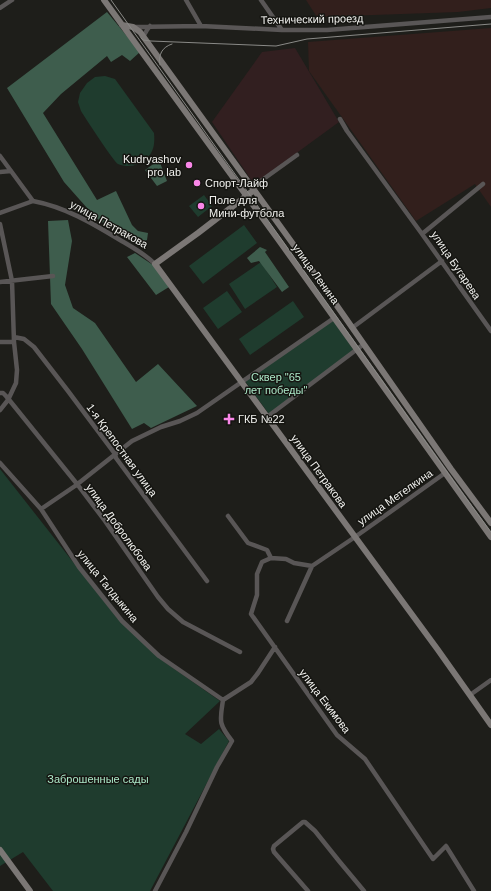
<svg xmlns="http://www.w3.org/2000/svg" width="491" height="891" font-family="Arial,sans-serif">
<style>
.commercial{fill:#321f20}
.industrial{fill:#321f1c}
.green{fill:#1f3c2e}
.forest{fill:#3e5d4d}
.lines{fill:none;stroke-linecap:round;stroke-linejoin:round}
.street{stroke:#595656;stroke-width:4.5}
.secondary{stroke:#7b7775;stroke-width:6}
.tram{stroke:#8a8a87;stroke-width:1}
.poi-dot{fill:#f987e8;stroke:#151511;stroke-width:1.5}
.labels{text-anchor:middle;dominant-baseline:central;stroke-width:3;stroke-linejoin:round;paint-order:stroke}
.street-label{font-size:11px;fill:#f1f1ee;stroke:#151511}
.poi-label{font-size:11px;fill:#f1f1ee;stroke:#151511;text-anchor:start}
.park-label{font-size:11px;fill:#abe7c7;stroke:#151511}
</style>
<rect width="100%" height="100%" fill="#1e1e1a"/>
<path class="commercial" d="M295,48L339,122L254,184L212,122L262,52Z"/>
<path class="industrial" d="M306,0H491V8L458,12L317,17Z
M491,28V207L475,184L416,221L309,71L308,42Z"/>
<path class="green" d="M105,76L115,79L154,133C155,144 154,154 144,160C137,166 128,168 118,164C114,162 86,119 81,111L78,102L80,93L87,83L95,77Z
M204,195L212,206L198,217L189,206Z
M244,225L257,243L203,284L189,266Z
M261,262L277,287L245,309L229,284Z
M227,291L242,312L218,329L203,308Z
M293,301L304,317L250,355L239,339Z
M333,320L355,352L269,414L245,381Z
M0,469L117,618L163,661L220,701L185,734L201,744L219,729L229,741L150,891H53L23,852L0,866Z"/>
<path class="forest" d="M107,12L140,52L130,61L122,55L111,62L107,56L61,94L43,113L97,200L116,191L132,225L138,231L148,233L147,240L137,245L124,238L95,217L64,182L7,88Z
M159,160L167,181L157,186L145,170Z
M68,220L72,241L65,285L73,308L95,323L136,382L158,364L197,406L151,428L144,423L132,429L82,349L51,304L48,221Z
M260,247L267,250L265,252L289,287L282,292L259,261L251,263L247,258Z
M135,253L153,265L169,287L156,295L127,257Z"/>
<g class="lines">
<path class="street" d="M186,0L201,26
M261,0L282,30
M0,8L12,0
M133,27L201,26L282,30H327L491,17
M143,37L147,30L150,26
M340,119L347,131L422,234
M0,156L33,201
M0,172L11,171
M483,184L422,234L491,331
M254,190L258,183L297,155
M33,201C65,207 92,223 120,240C132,247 145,254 155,264
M0,213L33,201
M0,224L12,281L14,342L17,370L16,383L8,400L0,410
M0,282L53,276
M352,328L442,261
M14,337L24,339L34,347L68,391L115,454L116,458L207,581
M0,342H14
M0,393H3L6,396L77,484L105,521L158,597L168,609L183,622L240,652
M267,417L364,344
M0,463L41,509L79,567L122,621L159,656L223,700
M445,473L355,537L312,566L294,563L286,559L271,558L262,562L257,574V595L251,614L337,735L365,759L433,859L446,846L474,891
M41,509L75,486L132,441L161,427L180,421L197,413L334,318
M228,516L248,543L267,550L271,558
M287,621L312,566
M470,695L491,680
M223,700L251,682L258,673L275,647
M155,891L186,832L217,767L232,741C218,723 220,721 223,700
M308,891L274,852L273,849L274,846L303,822H305L315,831L339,861L364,891"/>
<path class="secondary" d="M104,0L280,242L491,537
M122,25L133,27L140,32L319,280L451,469L491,523
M254,190L198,233L155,264L438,650L491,725
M0,850L30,891"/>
<path class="tram" d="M111,0L455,483L491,532
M141,38L143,40L151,41L276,46L307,39L491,24
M160,65C158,55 162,47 172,44"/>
</g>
<g class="poi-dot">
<circle cx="189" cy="165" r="4"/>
<circle cx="197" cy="183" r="4"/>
<circle cx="201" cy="206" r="4"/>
<path d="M227 413h4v4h4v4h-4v4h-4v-4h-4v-4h4z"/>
</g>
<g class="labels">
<g class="street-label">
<text transform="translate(312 19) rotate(-1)">Технический проезд</text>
<text transform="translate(109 224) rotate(29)">улица Петракова</text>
<text transform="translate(456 265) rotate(56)">улица Бугарева</text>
<text transform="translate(316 274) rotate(54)">улица Ленина</text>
<text transform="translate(122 450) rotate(54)">1-я Крепостная улица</text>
<text transform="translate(319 471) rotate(54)">улица Петракова</text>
<text transform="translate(395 497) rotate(-35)">улица Метелкина</text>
<text transform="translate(119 527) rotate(54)">улица Добролюбова</text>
<text transform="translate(108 586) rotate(51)">улица Талдыкина</text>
<text transform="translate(325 701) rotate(53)">улица Екимова</text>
</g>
<g class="poi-label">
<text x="181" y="159" text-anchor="end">Kudryashov<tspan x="181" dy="13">pro lab</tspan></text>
<text x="205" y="183">Спорт-Лайф</text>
<text x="209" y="200">Поле для<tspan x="209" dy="13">Мини-футбола</tspan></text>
<text x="238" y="419">ГКБ №22</text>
</g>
<g class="park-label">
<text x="276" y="377">Сквер "65<tspan x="276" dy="13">лет победы"</tspan></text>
<text x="98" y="779">Заброшенные сады</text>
</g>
</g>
</svg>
